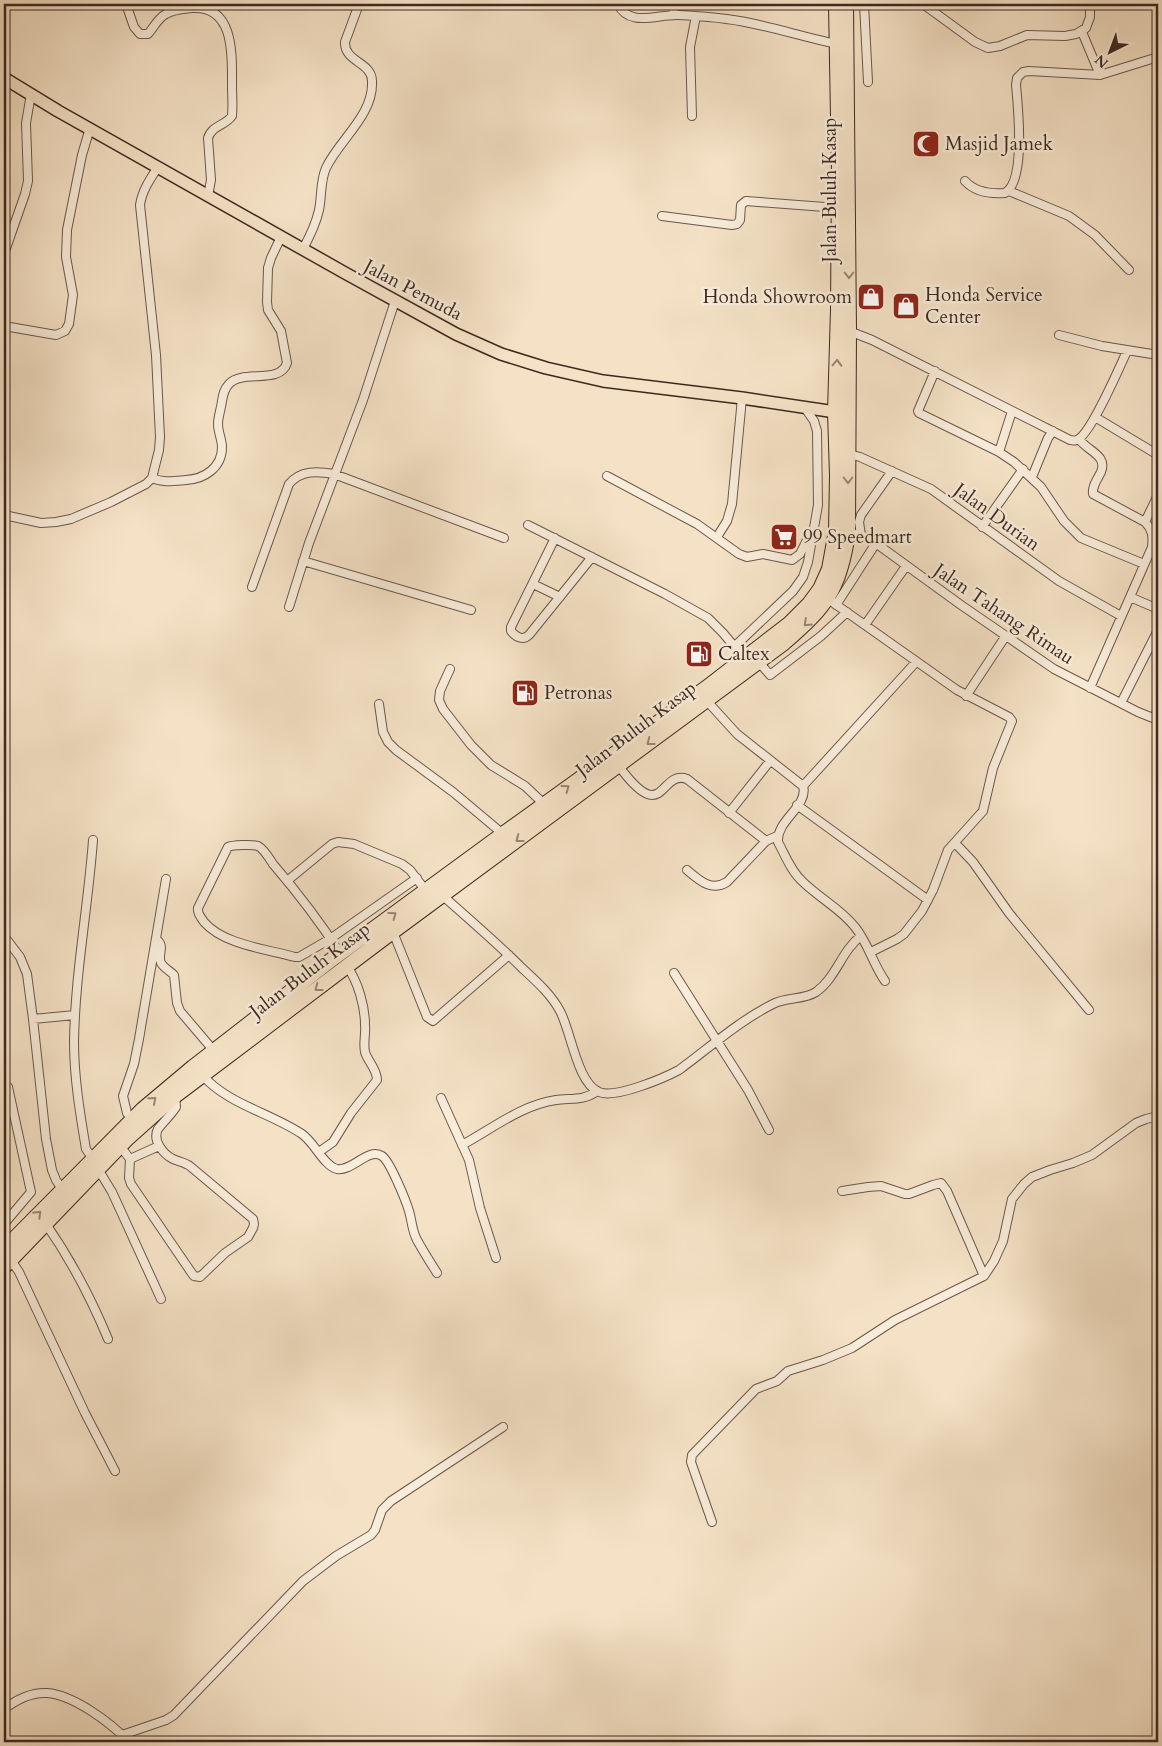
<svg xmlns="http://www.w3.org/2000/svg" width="1162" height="1746" font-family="Cardo,serif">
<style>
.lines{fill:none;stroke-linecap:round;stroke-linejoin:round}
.street-casing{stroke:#6c574a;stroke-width:10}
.primary-casing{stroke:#3e2920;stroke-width:14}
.highway-casing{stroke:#3e2920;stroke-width:16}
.street{stroke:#f8ecda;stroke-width:8}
.primary{stroke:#f5e2c6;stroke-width:11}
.highway{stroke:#f5e2c6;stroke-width:14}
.oneway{stroke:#9a8673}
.labels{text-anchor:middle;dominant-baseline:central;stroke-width:5;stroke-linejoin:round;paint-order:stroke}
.poi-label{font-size:19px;fill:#3e2920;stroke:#f8ecda;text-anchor:start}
.street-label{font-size:19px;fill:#3e2920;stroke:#f8ecda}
</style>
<rect width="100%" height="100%" fill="#f5e2c6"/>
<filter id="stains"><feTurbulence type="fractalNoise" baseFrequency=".004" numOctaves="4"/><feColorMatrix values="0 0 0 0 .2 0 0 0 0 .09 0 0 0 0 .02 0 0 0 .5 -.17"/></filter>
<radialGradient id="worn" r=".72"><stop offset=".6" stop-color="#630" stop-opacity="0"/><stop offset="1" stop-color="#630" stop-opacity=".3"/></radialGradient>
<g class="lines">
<g class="street-casing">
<path id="street" d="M126,4L134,27L140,34H148C154,27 158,18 166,14C174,9 183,9 192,8C235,5 232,56 232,85C232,95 233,105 232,116C225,126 212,125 208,138L211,180L208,196
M618,4C629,28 658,14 678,15C702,16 727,18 750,23C779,29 808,38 837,44
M673,4L674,14
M864,4L868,82
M923,4L975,42L988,48L1000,46L1027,35L1065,36L1076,34L1086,28L1090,17V4
M1082,32L1100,75
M692,116L690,47L696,16
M965,181C975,192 991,194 1005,193C1026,181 1018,107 1016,85L1017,78L1023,72L1029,71L1100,75L1158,57
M1009,191L1069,216L1095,235L1129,270
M662,216L732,225L737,224L740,220L741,205L746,201L838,208
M303,249C310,236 316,224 319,210C322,196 320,181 326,168C339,140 374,115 372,81C372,62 344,62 345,42L359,4
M4,254L25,194L28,181L26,123L31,94
M4,326L56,335L65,331L69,324L73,295L66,257L67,230L82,155L90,128
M849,331L872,340L1070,440C1072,440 1075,441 1077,440C1091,434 1120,366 1127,351
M1059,335L1102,346L1158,355
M935,371L918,411L919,413L999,452L1014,462L1041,487L1064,521L1081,538L1144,564
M1095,417L1158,455
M1079,439C1087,451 1108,455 1101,472C1097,480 1092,486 1093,494L1145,522
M999,452L1012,411
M849,454L860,457L931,489L1059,581L1121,616
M607,476L697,524L739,554L747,557L763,554L792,560L800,554L810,534
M1032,477L1048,438L1053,431
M152,478C163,483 174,481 186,480C204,479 222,468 222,447C222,440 218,432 218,424C218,417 221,409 222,401C223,395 224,389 229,384C242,369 280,385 287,363L281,331L268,310L267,302L268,268L271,258L281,237
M4,515L41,523L56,522L71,519L111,502L146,484L152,478L159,450L160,437L156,355L140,205C142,191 150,179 158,167
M528,525L665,594L708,618L723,633L744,658
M982,527L1023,469
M845,532L861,535L870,539L961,605L1054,669L1138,712L1158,720
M861,535L859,522L861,515L892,471
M717,537L727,521L732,504L742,398
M555,538L511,627V631C516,637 523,641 529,635L592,557
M303,561L471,610
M533,584L560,597
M252,587L289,484C301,470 317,471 334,474L504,538
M1130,597L1158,609
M828,599L957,690L1009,717L1012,721L993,768L983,811L948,850L933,890L922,911L904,934L897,939L871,952
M836,605L876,543
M289,607L309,543L363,400L395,301
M865,625L906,566
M734,647L793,591L803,577L808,562L818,505L817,431L814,421L805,408
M758,661L770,675L821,636L847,612
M450,669L440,691L439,700L443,709L471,745L491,765L525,786L544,804
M1090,688L1152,547C1153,536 1153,530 1145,522L1158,495
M966,696L1005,637
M706,700L737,734L803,786
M1121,703L1158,630
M379,704L383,732L388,742L396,750L453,792L503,834
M1154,718L1158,709
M618,765C665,829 659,769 687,779L766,841
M797,805L928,900
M729,813L770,761
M93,840C88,908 75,974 74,1042C74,1077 80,1114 86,1149L93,1159
M955,843L973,862L1009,913L1089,1010
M687,870C699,880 711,892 727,882L766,841L777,836
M287,881L332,844L338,842L354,844L402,864L410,870L426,891
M443,896C470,920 497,943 522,968C536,981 551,994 560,1011C571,1031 577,1083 599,1092C615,1099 664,1078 679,1070C709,1048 739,1021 773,1004C786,997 804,1000 816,992C836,978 842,950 861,936
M393,932L427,1017L433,1021L509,955
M4,936L20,957L27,974L33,1019L46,1139L52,1170L56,1180L62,1189
M156,939C166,946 157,954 161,963C164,968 170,971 174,975L177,1003L180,1011L214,1051
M340,953C320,922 297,892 273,864C269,858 264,849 258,846C253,844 232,845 228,847L198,908C197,914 201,917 204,922C224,945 267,949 295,957H299L330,939L417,878
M674,973L748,1090L769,1130
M885,981C873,964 868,943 855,927C840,908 819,898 802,881C791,871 785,855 778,842C776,820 809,806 803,786L916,662
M33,1019L75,1015
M202,1075C229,1105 269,1112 302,1134C314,1142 324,1166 337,1169C352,1172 368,1147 382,1156C390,1161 406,1201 409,1211C412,1221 412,1231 417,1240C423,1251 430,1262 437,1273
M441,1098L469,1160L480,1208L496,1258
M132,1120L127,1113L123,1096L134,1064L139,1039L166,879
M462,1145C492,1129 521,1105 556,1100C571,1098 584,1101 597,1091
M120,1146L130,1159L129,1178L131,1184L191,1272L194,1276L200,1277L225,1253L248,1237L253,1228L254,1224L253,1219L191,1167C185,1162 179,1162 173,1159C163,1154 152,1140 158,1129C164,1121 171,1115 176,1107L175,1096
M319,1152L333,1142L351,1113L377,1080C377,1069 368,1062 365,1052C363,1043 366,1034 365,1025C365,1006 358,982 347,966
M130,1159L159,1146
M98,1169L112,1192L161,1299
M842,1191L868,1187L881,1186L905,1194H909L933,1185L941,1183L947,1191L984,1276
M4,1224L31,1192L8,1087
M46,1224C71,1260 91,1298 108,1339
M11,1260L19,1272L85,1413L115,1471
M712,1522L691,1462L692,1455L756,1389L777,1381L788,1371L823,1360L852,1348L895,1320L984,1276L994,1261L1003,1241L1012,1199L1024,1184L1032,1177L1050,1170L1073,1163L1092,1155L1136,1123L1146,1119L1158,1116
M4,1709C16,1700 31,1692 47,1693C74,1695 111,1723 129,1742
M122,1735L166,1720L174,1715L303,1581L336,1556L371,1535L375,1530L382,1510L391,1501L503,1427"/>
</g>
<g class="primary-casing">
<path id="primary" d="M4,78L58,111L345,273L456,334L501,354L546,368L603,381L742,398L842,413"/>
</g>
<g class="highway-casing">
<path id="highway" d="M4,1249L143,1109L193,1067L335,957L503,834L706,688L790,623L809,604L820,589L829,569L836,531L837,476L835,412L838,309L839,174L836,4
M4,1267L128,1138L175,1096L383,939L784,643C826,607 840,589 848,533L849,331L846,4"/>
</g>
<use href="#street" class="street"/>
<use href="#primary" class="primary"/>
<use href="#highway" class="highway"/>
</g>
<defs><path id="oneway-chevron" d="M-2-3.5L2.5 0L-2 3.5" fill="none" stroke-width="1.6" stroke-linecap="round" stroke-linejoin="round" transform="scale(1.25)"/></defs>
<g class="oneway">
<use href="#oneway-chevron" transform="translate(849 275) rotate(90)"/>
<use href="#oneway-chevron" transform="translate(837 363) rotate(-88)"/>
<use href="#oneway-chevron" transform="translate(848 480) rotate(90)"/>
<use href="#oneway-chevron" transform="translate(807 623) rotate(137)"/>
<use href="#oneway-chevron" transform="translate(650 742) rotate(143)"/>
<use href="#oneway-chevron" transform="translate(566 788) rotate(-36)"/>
<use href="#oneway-chevron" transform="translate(519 839) rotate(143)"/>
<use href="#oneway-chevron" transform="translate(393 915) rotate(-36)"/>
<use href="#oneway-chevron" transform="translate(318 988) rotate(143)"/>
<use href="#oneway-chevron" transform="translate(153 1100) rotate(-41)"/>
<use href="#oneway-chevron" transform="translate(38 1214) rotate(-45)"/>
</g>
<defs>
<g id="mosque-square" transform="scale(1.4375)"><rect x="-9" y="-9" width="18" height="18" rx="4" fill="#8f2418" stroke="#f8ecda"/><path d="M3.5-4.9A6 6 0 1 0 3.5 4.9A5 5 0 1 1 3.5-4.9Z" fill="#fff"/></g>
<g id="shop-square" transform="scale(1.4375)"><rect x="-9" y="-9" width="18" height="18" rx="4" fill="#8f2418" stroke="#f8ecda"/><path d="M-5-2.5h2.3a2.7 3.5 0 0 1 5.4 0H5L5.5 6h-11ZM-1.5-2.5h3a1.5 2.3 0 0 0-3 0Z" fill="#fff"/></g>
<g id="supermarket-square" transform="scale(1.4375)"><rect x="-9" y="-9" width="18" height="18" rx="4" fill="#8f2418" stroke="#f8ecda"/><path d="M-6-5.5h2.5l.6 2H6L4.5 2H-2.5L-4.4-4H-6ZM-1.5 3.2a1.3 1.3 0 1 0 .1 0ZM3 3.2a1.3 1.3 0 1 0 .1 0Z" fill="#fff"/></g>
<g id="fuel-square" transform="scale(1.4375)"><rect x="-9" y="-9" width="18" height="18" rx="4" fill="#8f2418" stroke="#f8ecda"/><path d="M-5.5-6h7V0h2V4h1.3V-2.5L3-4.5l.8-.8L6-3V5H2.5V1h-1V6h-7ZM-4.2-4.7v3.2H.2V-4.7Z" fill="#fff"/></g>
</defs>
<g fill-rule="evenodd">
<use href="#mosque-square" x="926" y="144"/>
<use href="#shop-square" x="871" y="297"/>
<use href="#shop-square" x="906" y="306"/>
<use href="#supermarket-square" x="784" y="537"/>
<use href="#fuel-square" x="699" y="654"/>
<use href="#fuel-square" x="525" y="693"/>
</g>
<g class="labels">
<g class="poi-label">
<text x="945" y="144">Masjid Jamek</text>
<text x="925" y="295">Honda Service<tspan x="925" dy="22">Center</tspan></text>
<text x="852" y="297" text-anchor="end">Honda Showroom</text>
<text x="803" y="537">99 Speedmart</text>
<text x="718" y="654">Caltex</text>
<text x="544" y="693">Petronas</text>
</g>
<g class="street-label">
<text transform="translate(830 190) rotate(-90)">Jalan Buluh Kasap</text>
<text transform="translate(413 290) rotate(28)">Jalan Pemuda</text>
<text transform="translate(997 517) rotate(36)">Jalan Durian</text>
<text transform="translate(1004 614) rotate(34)">Jalan Tahang Rimau</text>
<text transform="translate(636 729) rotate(-37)">Jalan Buluh Kasap</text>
<text transform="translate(310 970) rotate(-37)">Jalan Buluh Kasap</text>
</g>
</g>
<rect width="1162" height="1746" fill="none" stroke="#f5e2c6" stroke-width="20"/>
<rect x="5" y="5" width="1152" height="1736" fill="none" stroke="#3e2920" stroke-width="2.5"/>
<rect x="10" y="10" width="1142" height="1726" fill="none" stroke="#3e2920"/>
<g transform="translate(1110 52) rotate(222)" stroke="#f8ecda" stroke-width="4" paint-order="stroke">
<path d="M0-4L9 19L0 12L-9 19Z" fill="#3e2920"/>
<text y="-8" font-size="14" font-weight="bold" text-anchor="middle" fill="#3e2920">N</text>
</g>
<rect width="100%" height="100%" filter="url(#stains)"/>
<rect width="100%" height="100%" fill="url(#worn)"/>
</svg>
